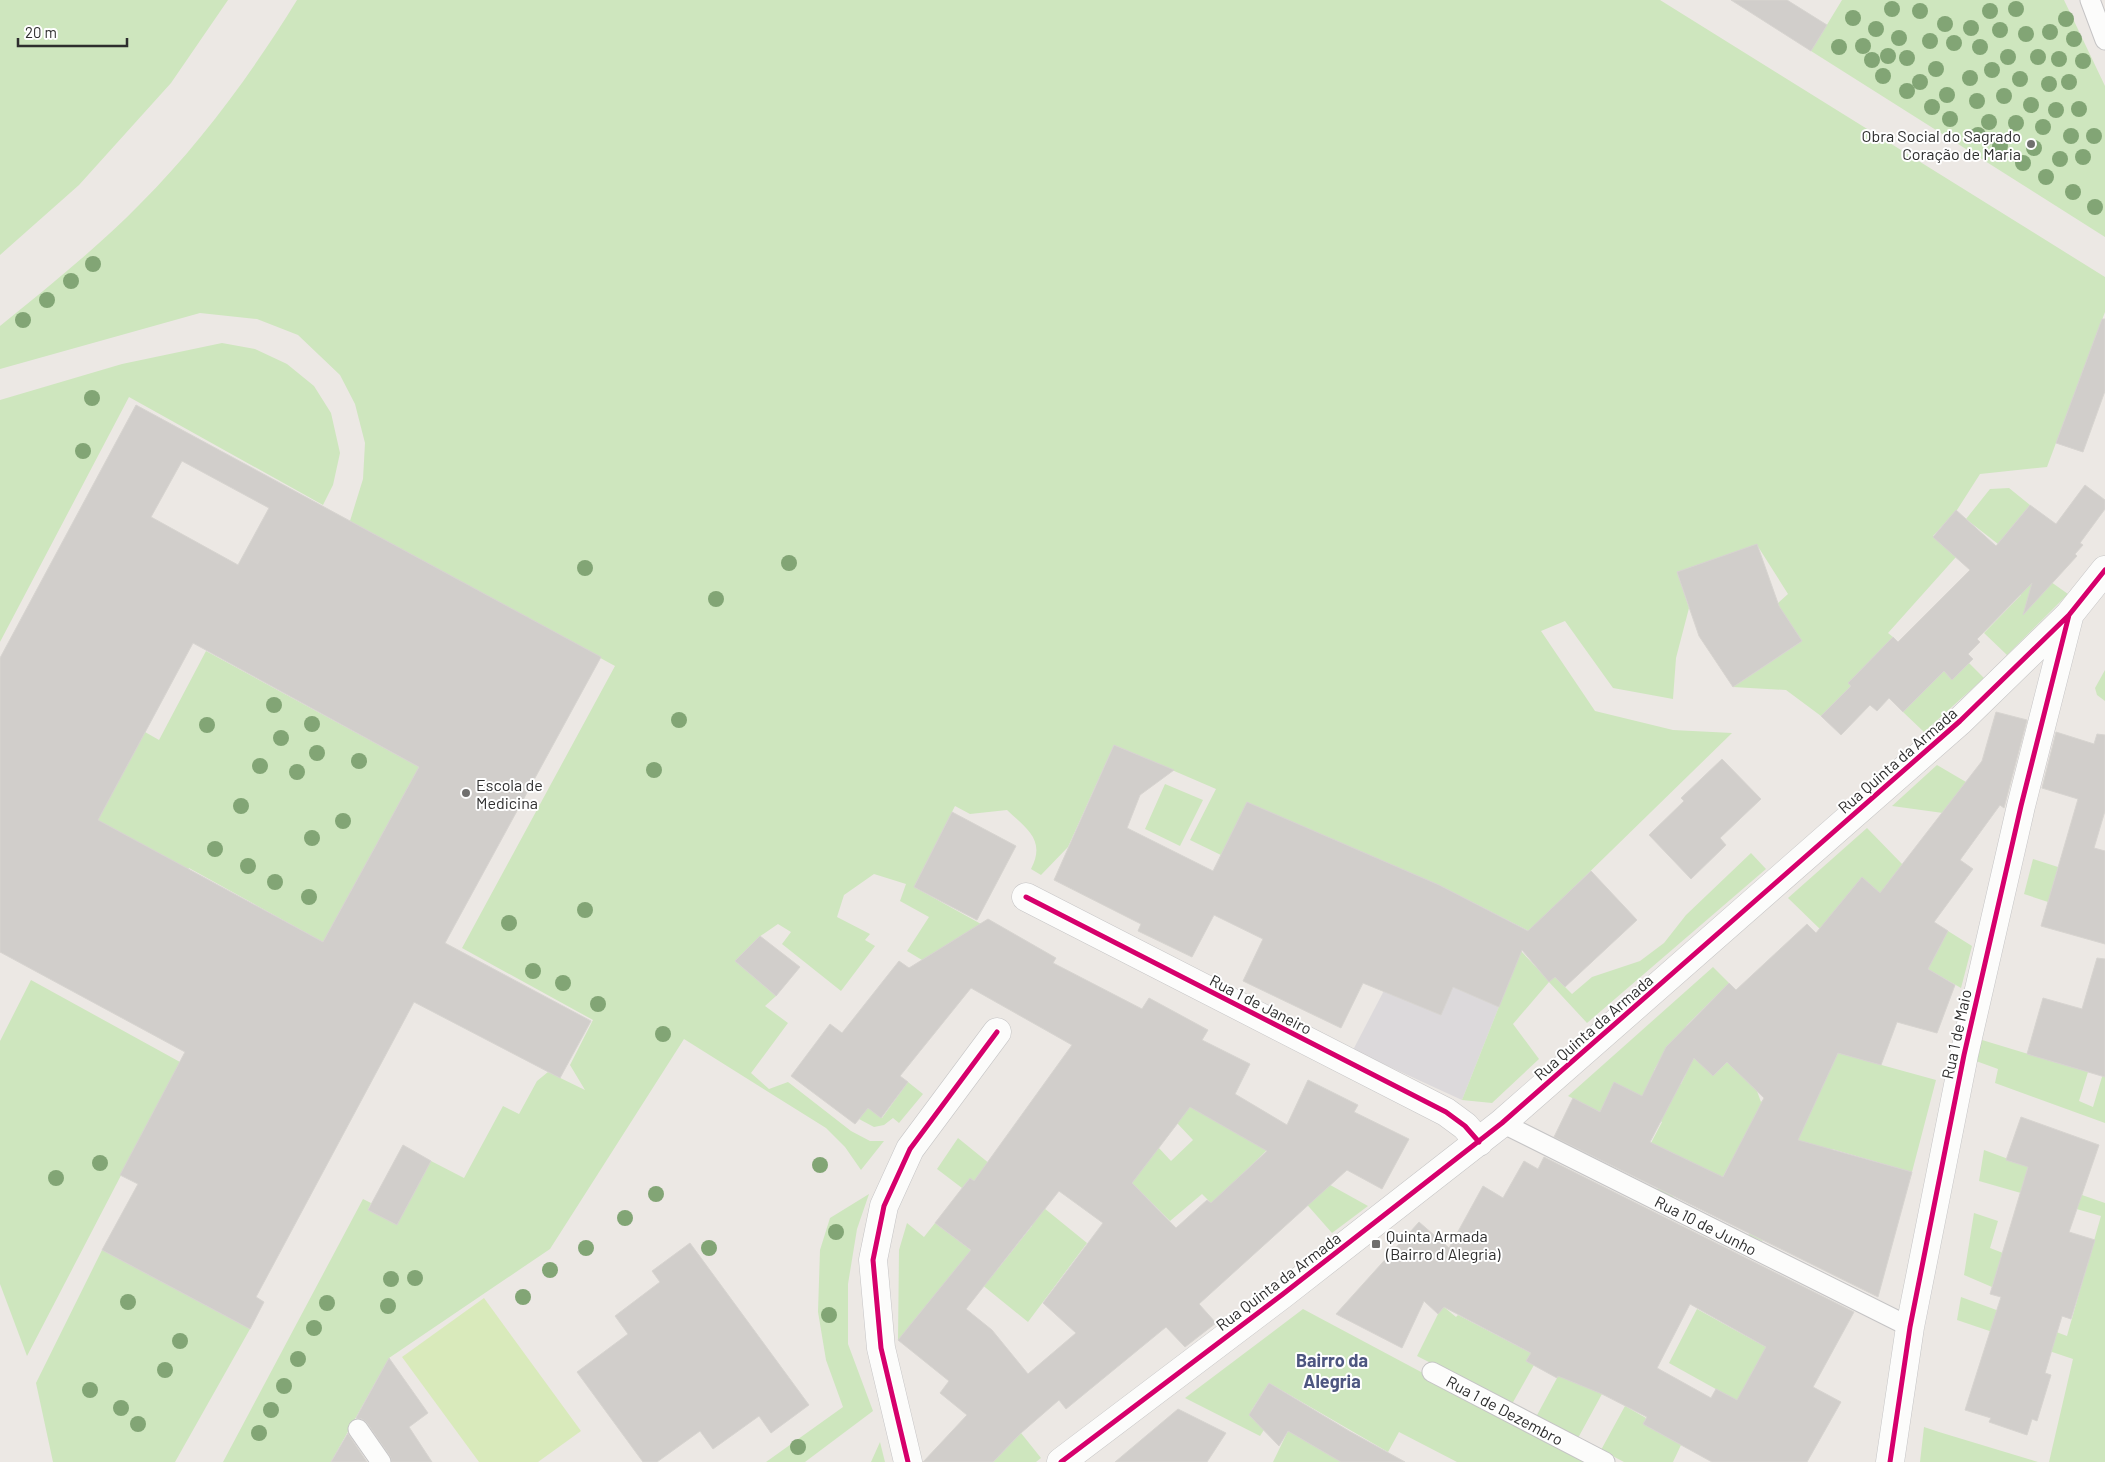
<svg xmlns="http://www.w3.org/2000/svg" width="2105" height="1462" font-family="Barlow,sans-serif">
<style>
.industrial{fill:#dcd9db}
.green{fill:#cee6be;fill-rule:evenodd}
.pitch{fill:#d9eabb}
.building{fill:#d1cecb;stroke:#d7d4d0;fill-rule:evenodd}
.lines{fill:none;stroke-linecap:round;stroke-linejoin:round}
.lane-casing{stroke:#c5c4c5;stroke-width:21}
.street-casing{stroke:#c5c4c5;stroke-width:29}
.lane{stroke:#fcfcfb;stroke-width:19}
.street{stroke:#fcfcfb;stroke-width:28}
.cycleway-casing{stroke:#fff;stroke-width:8}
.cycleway{stroke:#d6006c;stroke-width:5}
.tree{fill:#82a575}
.poi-dot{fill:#706f6e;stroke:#fff;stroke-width:2}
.labels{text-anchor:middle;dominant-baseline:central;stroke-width:4;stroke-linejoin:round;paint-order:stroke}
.poi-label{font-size:16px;fill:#2e2e2e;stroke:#fff;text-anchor:start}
.street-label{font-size:16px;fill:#2e2e2e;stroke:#fff}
.neighbourhood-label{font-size:18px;font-weight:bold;fill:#4d5680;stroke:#fff}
</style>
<rect width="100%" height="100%" fill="#ece8e4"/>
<path class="industrial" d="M1439,885L1529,931L1462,1100L1353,1050Z"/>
<path class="green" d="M0,0H228L171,83L79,185L0,255Z
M297,0H1660L2105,277V312L2047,467L1980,474L1957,510L1933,536L1956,557L1888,633L1893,637L1848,683L1851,686L1821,716L1786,690L1733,687L1802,641L1777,604L1788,594L1757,545L1677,572L1689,608L1676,658L1673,699L1613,688L1565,621L1541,631L1595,711L1673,730L1732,733L1529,931L1439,885L1247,803L1221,855L1190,840L1216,789L1114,745L1068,847L1041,875L1031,869C1046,840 1027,829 1007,810L970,814L955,806L914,887L981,924L922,960L907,951L929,917L900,901L906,884L874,874L844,895L837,917L870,934L865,940L875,946L841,991L782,944L791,932L778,924L759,937L735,961L776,996L765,1006L788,1023L751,1073L769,1089L788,1082L851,1131L870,1141H884L861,1170L845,1147L826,1128L684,1039L550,1249L389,1358L331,1462H223L363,1199L371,1203L368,1210L397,1225L431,1161L464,1178L503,1106L519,1114L537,1081L548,1072L585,1090L570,1065L593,1020L462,948L615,666L350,521L363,479L365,443L355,404L340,375L298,335L257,319L200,313L0,369V326C48,287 97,248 140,204C201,143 252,73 297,0Z
M1842,0H2064L2105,86V237L1811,51Z
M222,343L255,349L287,364L314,386L331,413L340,453L333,485L323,505L129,397L0,642V400L122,364Z
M2009,488L2030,505L1998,544L1966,519L1990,489Z
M2010,553L2068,594L2007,655L1984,633L2021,595L1995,570Z
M206,651L419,767L323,942L189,868L183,878L93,828L145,732L159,740Z
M1969,663L1984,678L1924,732L1903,712L1944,671L1952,680Z
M2105,670V701L2097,695L2095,688Z
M1937,765L1966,782L1943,813L1892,806Z
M1165,784L1203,800L1180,846L1145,829Z
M1867,828L1903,865L1883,896L1862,877L1829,918L1858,966L1788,898Z
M1751,853L1766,869L1587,1023L1549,982L1513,1024L1539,1059L1492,1103L1462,1100L1521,951L1549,981L1555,977L1572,994L1592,977L1640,961L1664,943L1686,915Z
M2033,859L2058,867L2048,902L2024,894Z
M1948,931L1972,946L1961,988L1928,969Z
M1713,967L1729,983L1687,1025L1678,1042L1713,1076L1727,1062L1757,1091L1761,1102L1791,1069L1818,1095L1838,1053L1936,1080L1912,1172L1832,1149L1816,1196L1776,1217L1762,1241L1749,1235L1774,1179L1767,1164L1738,1149L1719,1184L1689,1169L1673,1197L1657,1190L1675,1154L1651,1143L1662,1122L1635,1108L1615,1083L1600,1112L1568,1096ZM1660,1060L1686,1074L1681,1084L1654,1070Z
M31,980L180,1062L27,1356L0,1284V1041Z
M1982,1040L2088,1072L2079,1101L2093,1107L2105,1067V1123L1995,1083L1998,1069L1976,1061Z
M908,1082L923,1094L899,1123L893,1118L884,1125L874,1127L859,1119L868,1107L882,1118Z
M1173,1096L1267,1150L1235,1181L1218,1210L1202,1194L1170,1221L1132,1183L1158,1147L1171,1161L1193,1140L1177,1123Z
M958,1138L1087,1243L1028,1322L970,1275L898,1340L899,1250L907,1223L924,1237L935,1223L997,1270L1032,1226L970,1178L962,1188L937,1169Z
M1984,1150L2084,1187L2082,1195L2105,1203V1462H2049L2073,1359L1957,1320L1961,1297L2067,1336L2101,1216L1979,1181Z
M1314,1176L1368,1206L1332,1233L1295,1191Z
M869,1194L857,1229L848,1284V1344L873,1411L805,1462H766L843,1407L826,1360L818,1312L820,1250L830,1218Z
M1974,1213L1998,1221L1990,1248L2003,1253L1992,1287L1964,1275Z
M102,1250L250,1329L175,1462H53L36,1383Z
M1444,1307L1456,1317L1458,1315L1531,1353L1526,1361L1534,1365L1512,1404L1417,1356L1438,1314Z
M1303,1309L1590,1462H1457L1399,1432L1388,1452L1269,1383L1251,1411L1269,1422L1260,1436L1185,1398Z
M1697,1309L1771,1350L1750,1408L1669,1363Z
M1576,1343L1602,1394L1578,1438L1536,1417Z
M1625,1406L1646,1418L1643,1424L1681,1445L1673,1462H1624L1601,1450Z
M1924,1427L1939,1432L2038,1462H1920Z
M1288,1431L1342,1462H1273Z
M1021,1433L1041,1458L1036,1462H993Z
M880,1442L885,1462H871Z"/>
<path class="pitch" d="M484,1298L581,1431L538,1462H479L402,1357Z"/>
<path class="building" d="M1731,0H1787L1827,25L1811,51Z
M2102,319H2105V391L2083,452L2056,443Z
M136,405L601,657L445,943L591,1021L560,1078L414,1002L256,1297L264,1302L250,1329L102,1250L138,1184L120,1175L185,1052L0,952V658ZM182,461L269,508L238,565L151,517ZM193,643L419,767L323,942L98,820Z
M2085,485L2105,500V509L2080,543L2083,545L2075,554L2077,556L2023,615L2032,583L1977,639L1980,642L1968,654L1973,659L1952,680L1944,671L1903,712L1889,698L1877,711L1870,705L1841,735L1821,716L1851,686L1848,683L1893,637L1898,642L1970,570L1933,537L1956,510L1996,546L2030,505L2056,524Z
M1757,544L1779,606L1802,641L1733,687L1699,636L1677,572Z
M1996,712L2027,720L2004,808L2000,805L1960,860L1973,869L1934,922L1948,931L1928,969L1955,985L1937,1033L1897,1022L1881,1065L1838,1053L1798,1140L1912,1172L1878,1297L1554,1137L1573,1098L1600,1112L1614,1082L1642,1096L1666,1047L1729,983L1736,990L1807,924L1816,933L1862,877L1880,893L1982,761ZM1694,1058L1713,1076L1727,1062L1764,1098L1723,1177L1650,1142Z
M2056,732L2094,744L2097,734L2105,735V811L2094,848L2105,851V944L2041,926L2078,799L2042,788Z
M1114,745L1174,770L1140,795L1127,828L1213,871L1247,802L1439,885L1528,931L1591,871L1637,920L1565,987L1555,977L1549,982L1522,950L1499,1007L1453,987L1441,1015L1363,983L1341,1028L1243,981L1263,939L1214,915L1192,957L1138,931L1141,924L1054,880Z
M1722,759L1761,799L1720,838L1726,845L1691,879L1649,835L1684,801L1681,798Z
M952,812L1016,846L977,920L914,887Z
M988,919L1056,958L1053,963L1142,1009L1149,998L1208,1030L1202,1040L1250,1064L1235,1094L1287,1125L1308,1080L1358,1105L1354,1112L1409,1139L1382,1189L1347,1170L1199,1304L1216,1323L1185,1347L1166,1327L1066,1409L1059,1400L1021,1433L993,1462H923L967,1415L940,1393L949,1381L898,1340L971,1250L935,1223L970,1178L974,1181L1072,1045L971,988L900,1076L908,1082L881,1118L868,1108L855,1124L791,1076L830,1024L842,1033L899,961L909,968ZM1190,1107L1267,1151L1211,1203L1207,1200L1176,1228L1132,1183ZM1059,1191L1103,1223L1043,1303L1076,1333L1028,1374L992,1330L966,1309Z
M760,936L800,967L776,996L735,961Z
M2097,958L2105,959V1077L2027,1054L2043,998L2082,1009Z
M2021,1117L2099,1145L2069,1232L2095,1240L2071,1319L2062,1316L2045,1373L2051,1375L2037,1421L2032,1419L2027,1435L1989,1422L1991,1418L1965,1410L2001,1297L1990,1294L2028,1167L2006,1160Z
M403,1145L431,1161L397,1225L368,1210Z
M1544,1157L1854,1312L1813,1387L1841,1402L1807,1462H1712L1643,1424L1647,1417L1602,1394L1558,1376L1557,1378L1526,1361L1531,1353L1444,1307L1438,1314L1424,1301L1402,1348L1336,1314L1419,1222L1449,1248L1483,1186L1503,1198L1524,1161L1538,1169ZM1690,1304L1766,1347L1737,1400L1716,1389L1711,1398L1657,1368Z
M690,1243L809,1405L771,1433L759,1416L713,1449L700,1431L657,1462H643L577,1372L628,1334L615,1316L660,1282L652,1271Z
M389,1358L428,1413L409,1427L432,1462H392L390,1456L367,1423L362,1419L356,1418Z
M1269,1383L1349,1431L1405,1462H1341L1288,1431L1279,1446L1249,1415Z
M1178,1409L1226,1433L1207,1462H1115Z
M348,1433L349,1435L367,1462H331Z"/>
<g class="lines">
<g class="lane-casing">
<path id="lane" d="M2090,0L2105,40
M1502,1123L1910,1327
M1432,1372L1605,1462
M358,1429L381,1462"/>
</g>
<g class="street-casing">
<path id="street" d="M1026,897L1446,1112L1465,1126L1479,1142
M908,1462L881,1348L873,1260L884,1206L910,1149L997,1032
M1061,1462L1283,1294L1502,1123L1960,721L2069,615L2105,570
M1890,1462L1910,1327L1964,1055L2021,806L2069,617"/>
</g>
<use href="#lane" class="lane"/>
<use href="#street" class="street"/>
<g class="cycleway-casing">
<path id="cycleway" d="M1026,897L1446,1112L1465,1126L1479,1142
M908,1462L881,1348L873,1260L884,1206L910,1149L997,1032
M1061,1462L1283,1294L1502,1123L1960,721L2069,615L2105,570
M1890,1462L1910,1327L1964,1055L2021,806L2069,615"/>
</g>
<use href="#cycleway" class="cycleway"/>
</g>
<g class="tree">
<circle cx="1892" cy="9" r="8"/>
<circle cx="2016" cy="9" r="8"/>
<circle cx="1920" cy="11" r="8"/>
<circle cx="1990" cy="11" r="8"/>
<circle cx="1853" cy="18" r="8"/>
<circle cx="2066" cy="19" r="8"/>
<circle cx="1945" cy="24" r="8"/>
<circle cx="1971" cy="28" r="8"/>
<circle cx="1876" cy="29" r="8"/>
<circle cx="2000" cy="30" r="8"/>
<circle cx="2050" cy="32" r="8"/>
<circle cx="2026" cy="34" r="8"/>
<circle cx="1899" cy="38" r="8"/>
<circle cx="2074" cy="39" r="8"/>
<circle cx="1930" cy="41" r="8"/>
<circle cx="1954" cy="43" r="8"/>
<circle cx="1863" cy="46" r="8"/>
<circle cx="1839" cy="47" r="8"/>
<circle cx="1980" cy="47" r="8"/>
<circle cx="1888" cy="56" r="8"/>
<circle cx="2008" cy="57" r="8"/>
<circle cx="2038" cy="57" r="8"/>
<circle cx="1907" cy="58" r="8"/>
<circle cx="2059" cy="59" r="8"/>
<circle cx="1872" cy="60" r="8"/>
<circle cx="2083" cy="61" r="8"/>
<circle cx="1936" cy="69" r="8"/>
<circle cx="1992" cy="70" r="8"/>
<circle cx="1883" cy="76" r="8"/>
<circle cx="1970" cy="78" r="8"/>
<circle cx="2020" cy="79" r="8"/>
<circle cx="1920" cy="82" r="8"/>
<circle cx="2069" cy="82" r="8"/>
<circle cx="2049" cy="84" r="8"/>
<circle cx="1907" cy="91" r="8"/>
<circle cx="1947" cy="95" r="8"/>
<circle cx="2004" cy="96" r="8"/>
<circle cx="1977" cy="101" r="8"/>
<circle cx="2031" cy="105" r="8"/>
<circle cx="1932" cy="107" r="8"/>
<circle cx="2079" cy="109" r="8"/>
<circle cx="2056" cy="110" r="8"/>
<circle cx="1950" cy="119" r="8"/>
<circle cx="1989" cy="122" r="8"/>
<circle cx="2016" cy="123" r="8"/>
<circle cx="2043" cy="127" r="8"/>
<circle cx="1978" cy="135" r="8"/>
<circle cx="2071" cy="136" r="8"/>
<circle cx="2094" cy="136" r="8"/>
<circle cx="2000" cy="146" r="8"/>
<circle cx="2034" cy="148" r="8"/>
<circle cx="2083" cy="157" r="8"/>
<circle cx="2060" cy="159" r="8"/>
<circle cx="2023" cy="163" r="8"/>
<circle cx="2046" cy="177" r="8"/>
<circle cx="2073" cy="192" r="8"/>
<circle cx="2095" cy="207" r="8"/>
<circle cx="93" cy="264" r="8"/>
<circle cx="71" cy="281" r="8"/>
<circle cx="47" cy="300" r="8"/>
<circle cx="23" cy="320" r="8"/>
<circle cx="92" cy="398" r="8"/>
<circle cx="83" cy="451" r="8"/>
<circle cx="789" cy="563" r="8"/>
<circle cx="585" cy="568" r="8"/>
<circle cx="716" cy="599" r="8"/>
<circle cx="274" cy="705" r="8"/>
<circle cx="679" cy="720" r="8"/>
<circle cx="312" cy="724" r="8"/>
<circle cx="207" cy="725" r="8"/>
<circle cx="281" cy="738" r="8"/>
<circle cx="317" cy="753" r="8"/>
<circle cx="359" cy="761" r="8"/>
<circle cx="260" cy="766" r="8"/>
<circle cx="654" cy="770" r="8"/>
<circle cx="297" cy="772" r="8"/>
<circle cx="241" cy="806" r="8"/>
<circle cx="343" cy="821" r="8"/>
<circle cx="312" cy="838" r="8"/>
<circle cx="215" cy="849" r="8"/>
<circle cx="248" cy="866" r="8"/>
<circle cx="275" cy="882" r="8"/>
<circle cx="309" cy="897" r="8"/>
<circle cx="585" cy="910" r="8"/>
<circle cx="509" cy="923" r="8"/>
<circle cx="533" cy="971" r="8"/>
<circle cx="563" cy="983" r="8"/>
<circle cx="598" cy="1004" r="8"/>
<circle cx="663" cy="1034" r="8"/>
<circle cx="100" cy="1163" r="8"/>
<circle cx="820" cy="1165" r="8"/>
<circle cx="56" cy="1178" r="8"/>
<circle cx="656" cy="1194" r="8"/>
<circle cx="625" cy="1218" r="8"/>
<circle cx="836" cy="1232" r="8"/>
<circle cx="586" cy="1248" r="8"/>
<circle cx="709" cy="1248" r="8"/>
<circle cx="550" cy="1270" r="8"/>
<circle cx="415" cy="1278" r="8"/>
<circle cx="391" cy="1279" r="8"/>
<circle cx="523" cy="1297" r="8"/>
<circle cx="128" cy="1302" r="8"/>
<circle cx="327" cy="1303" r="8"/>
<circle cx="388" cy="1306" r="8"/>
<circle cx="829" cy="1315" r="8"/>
<circle cx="314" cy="1328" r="8"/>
<circle cx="180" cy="1341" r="8"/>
<circle cx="298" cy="1359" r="8"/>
<circle cx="165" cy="1370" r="8"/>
<circle cx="284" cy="1386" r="8"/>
<circle cx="90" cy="1390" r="8"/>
<circle cx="121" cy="1408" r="8"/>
<circle cx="271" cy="1410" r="8"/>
<circle cx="138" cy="1424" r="8"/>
<circle cx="259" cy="1433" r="8"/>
<circle cx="798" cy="1447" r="8"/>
</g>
<g class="poi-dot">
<circle cx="2031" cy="144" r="5"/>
<circle cx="466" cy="793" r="5"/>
<rect x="1371" y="1239" width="10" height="10" rx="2.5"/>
</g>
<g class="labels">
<g class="poi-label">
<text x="2021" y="135" text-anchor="end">Obra Social do Sagrado<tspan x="2021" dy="18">Coração de Maria</tspan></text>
<text x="476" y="784">Escola de<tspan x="476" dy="18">Medicina</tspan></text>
<text x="1386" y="1235">Quinta Armada<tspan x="1386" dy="18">(Bairro d Alegria)</tspan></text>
</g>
<g class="street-label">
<text transform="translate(1897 760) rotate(-41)">Rua Quinta da Armada</text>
<text transform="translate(1261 1004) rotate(27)">Rua 1 de Janeiro</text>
<text transform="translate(1593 1027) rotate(-41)">Rua Quinta da Armada</text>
<text transform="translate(1956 1034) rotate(-78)">Rua 1 de Maio</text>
<text transform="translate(1706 1225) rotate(27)">Rua 10 de Junho</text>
<text transform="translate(1278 1281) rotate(-37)">Rua Quinta da Armada</text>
<text transform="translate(1505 1410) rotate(28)">Rua 1 de Dezembro</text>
</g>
<g class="neighbourhood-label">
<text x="1332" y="1360">Bairro da<tspan x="1332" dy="21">Alegria</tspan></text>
</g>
</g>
<path d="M18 38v8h109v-8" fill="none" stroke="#2e2e2e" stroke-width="2.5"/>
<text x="25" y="38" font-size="15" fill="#2e2e2e" stroke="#ffffff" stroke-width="4" paint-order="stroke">20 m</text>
</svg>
